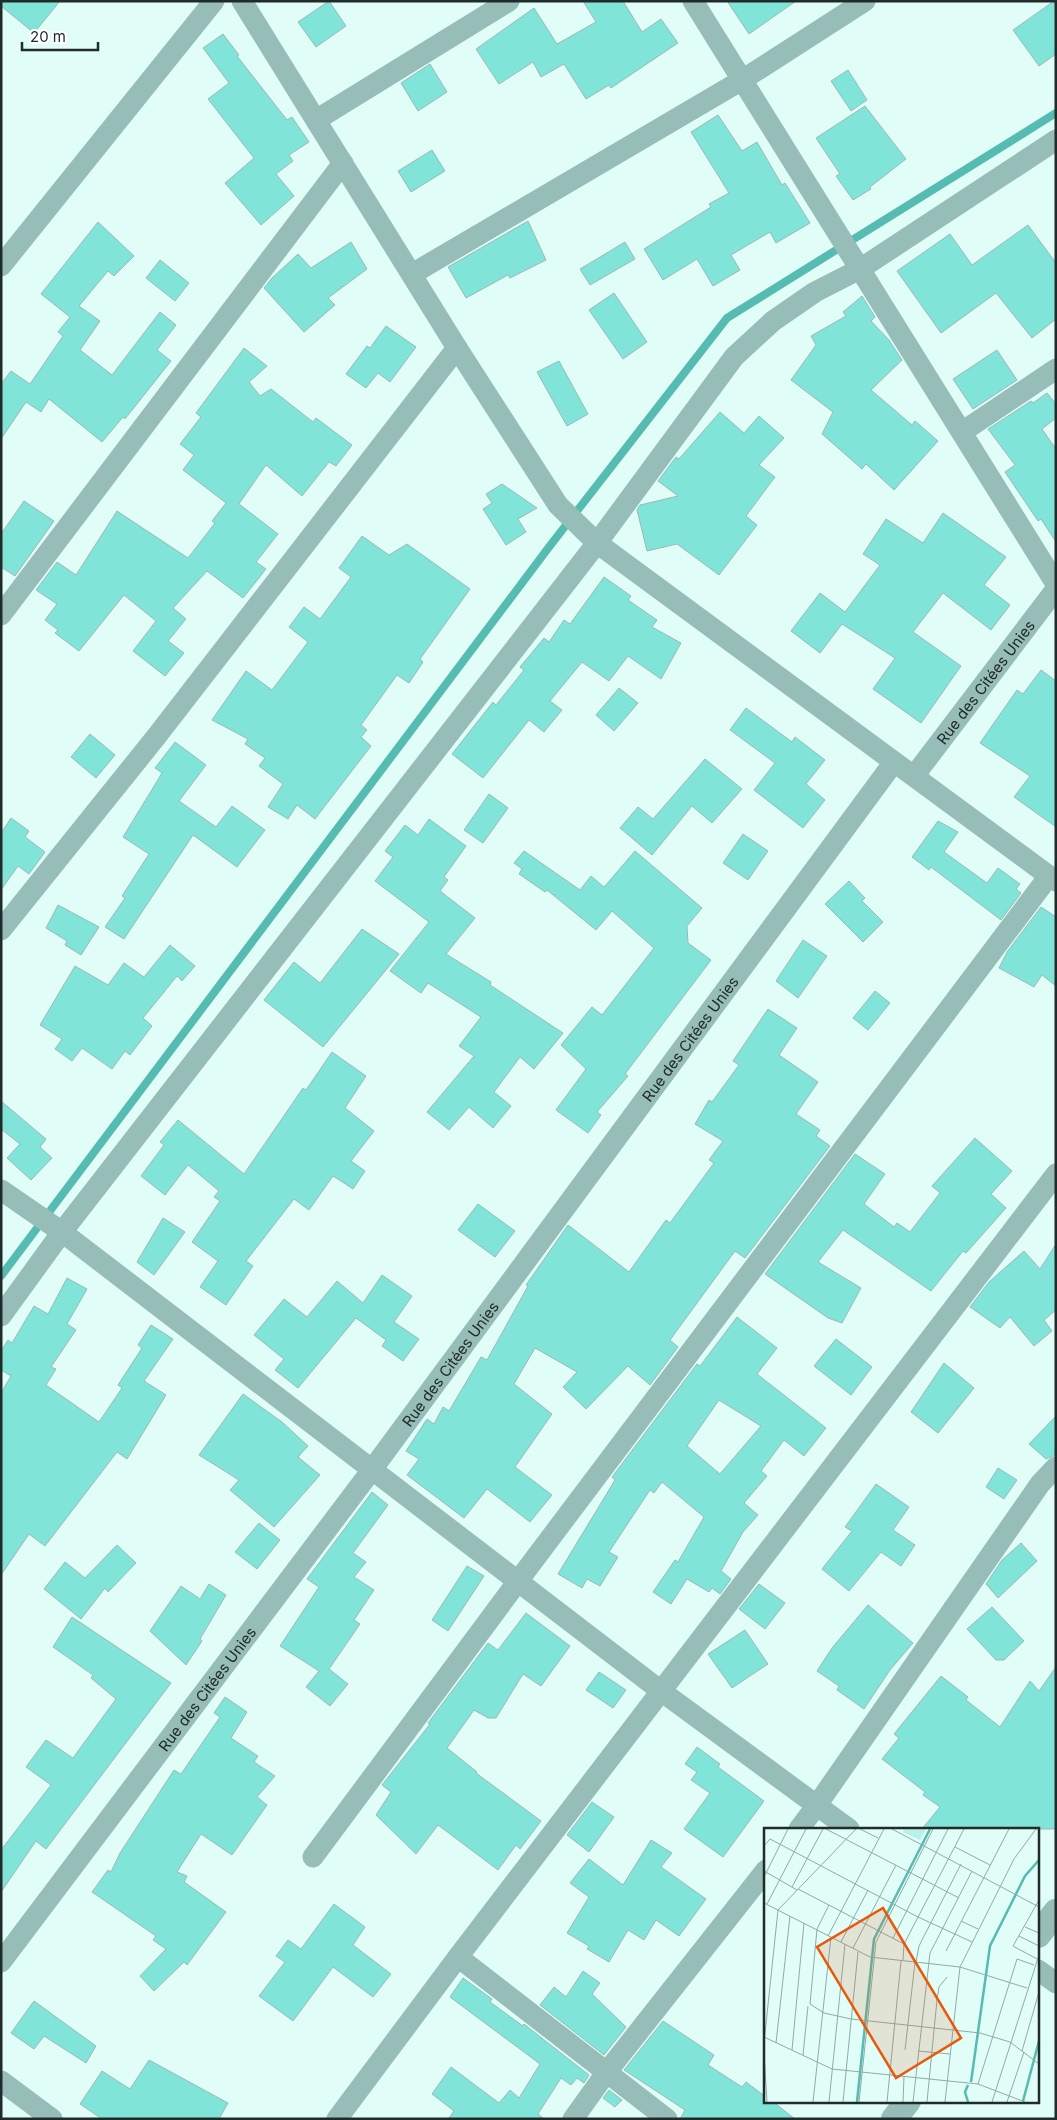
<svg xmlns="http://www.w3.org/2000/svg" width="1057" height="2120" font-family="Inter,sans-serif">
<style>
.lines{fill:none;stroke-linecap:round;stroke-linejoin:round}
.stream{stroke:#56bbb0;stroke-width:8}
.building{fill:#80e4d8;stroke:#9db9b5;fill-rule:evenodd}
.minor{stroke:#96bdb8;stroke-width:21}
.tertiary{stroke:#96bdb8;stroke-width:26}
.labels{text-anchor:middle;dominant-baseline:central;stroke-width:4;stroke-linejoin:round;paint-order:stroke}
.street-label{font-size:15px;fill:#202b2a;stroke:#fff}
.inset-river{fill:none;stroke:#56bbb0;stroke-width:2.5}
.inset-road{fill:none;stroke:#93a9a6;stroke-width:1}
.view{fill:#e8590c;fill-opacity:0.15;stroke:#e8590c;stroke-width:2.5}
.inset-edge{fill:none;stroke:#202b2a;stroke-width:2.5}
</style>
<rect width="100%" height="100%" fill="#e0fdf8"/>
<g class="lines">
<path class="stream" d="M1,1276L549,547L727,318L1056,113"/>
</g>
<path class="building" d="M1,1H60L34,33L1,6Z
M329,1L346,26L316,47L298,22Z
M583,1H623L642,32L661,19L678,43L611,88L609,85L586,99L564,64L541,77L533,62L499,84L476,49L534,8L557,44L596,22Z
M727,1H796L749,34Z
M1054,1H1056V54L1039,66L1013,30Z
M223,34L239,55L237,56L287,120L292,117L309,142L289,155L293,161L276,174L294,196L261,225L225,183L254,158L208,99L229,83L203,48Z
M430,64L447,92L418,111L401,83Z
M848,70L867,100L851,111L831,81Z
M865,106L906,159L870,187L871,189L853,200L836,176L840,174L816,138Z
M718,115L742,151L757,142L782,185L785,183L810,223L776,243L770,232L731,255L740,270L713,286L697,259L663,280L644,249L711,207L709,204L729,193L691,132Z
M432,150L445,171L411,192L398,171Z
M528,221L546,260L510,278L508,275L466,298L448,267Z
M98,222L134,256L114,276L108,271L79,306L100,321L80,350L112,375L160,312L176,325L157,350L171,361L125,419L123,417L102,442L49,399L41,412L26,402L1,439V384L11,371L30,384L63,336L58,332L70,317L41,294Z
M1028,225L1056,263V319L1032,338L996,293L941,333L897,271L950,234L972,265Z
M351,242L367,269L328,298L335,305L304,332L264,288L272,278L298,254L311,268Z
M625,242L635,259L590,285L580,269Z
M160,260L189,283L175,301L146,278Z
M614,293L647,342L623,359L589,310Z
M862,296L875,317L871,321L889,340L902,360L871,390L912,425L915,421L938,441L894,490L866,464L862,469L822,434L833,412L791,380L816,345L811,336L846,316L843,312Z
M386,326L416,347L390,382L378,373L366,388L346,374L367,346L370,348Z
M244,348L267,366L249,382L260,396L271,389L313,422L316,418L352,445L336,466L329,462L302,496L266,465L239,504L278,534L256,562L266,569L243,598L207,571L173,608L186,619L168,641L184,653L165,676L133,651L156,621L124,595L79,651L55,633L58,630L45,620L57,604L36,590L57,562L76,575L117,511L188,558L215,523L212,521L226,503L183,470L194,455L180,444L201,417L196,413Z
M997,350L1017,380L973,409L953,379Z
M559,361L588,414L567,426L537,372Z
M1047,393L1056,404V418L1042,429L1056,449V542L1041,519L1038,521L1005,472L1015,465L988,429L1031,401L1033,403Z
M720,412L744,433L759,416L784,438L759,465L775,477L746,516L757,525L719,575L677,544L647,551L637,510L640,505L678,496L658,481L676,457L679,459Z
M502,484L537,508L518,519L526,532L506,545L483,509L492,503L486,494Z
M24,501L54,521L15,576L1,567V534Z
M943,513L1006,557L984,585L1010,605L991,630L943,593L913,632L961,666L921,723L873,689L895,658L842,624L820,653L791,631L820,593L845,612L880,565L863,554L886,519L923,543Z
M362,536L389,555L407,544L470,589L420,659L423,662L409,683L397,675L361,725L367,730L361,737L371,746L315,819L297,805L288,819L268,807L283,784L259,766L265,758L245,744L248,739L212,720L246,671L272,690L308,642L289,627L304,607L320,619L351,577L339,568Z
M604,577L631,596L628,600L657,620L652,627L681,643L661,679L628,656L609,681L582,662L550,701L562,710L544,732L529,720L483,778L452,754L493,702L496,705L524,670L520,667L544,638L549,642L564,620L570,624Z
M1041,670L1056,681V827L1014,797L1030,776L980,743L1017,690L1023,694Z
M619,688L638,703L614,731L596,715Z
M746,708L792,742L795,737L825,760L806,784L825,800L803,828L754,790L775,763L730,730Z
M90,734L115,755L96,778L71,757Z
M175,742L206,765L179,801L216,827L232,806L265,830L237,867L193,835L124,939L105,927L125,898L122,896L149,854L123,837L162,773L155,768Z
M705,759L742,789L712,823L692,806L652,855L620,828L638,807L653,819Z
M489,794L508,808L483,843L464,830Z
M11,818L29,831L25,837L45,852L29,874L18,866L1,890V833Z
M429,819L466,846L444,877L448,880L440,891L475,918L446,954L491,982L490,985L563,1033L534,1069L520,1057L494,1092L511,1106L493,1128L469,1107L449,1130L427,1112L474,1056L459,1046L481,1017L428,983L421,993L390,971L429,922L375,881L393,857L385,851L405,825L418,835Z
M938,821L958,832L944,852L987,883L998,868L1020,884L1016,889L1021,893L1001,920L931,867L929,870L912,857Z
M743,834L768,851L748,880L723,863Z
M524,851L580,890L591,876L604,887L635,851L702,908L687,926L688,943L711,960L625,1074L628,1076L597,1112L601,1115L588,1133L556,1110L586,1069L561,1045L592,1007L602,1015L654,948L612,911L596,930L547,890L545,892L519,874L522,869L514,863Z
M849,881L865,898L862,901L883,922L863,942L825,904Z
M58,905L99,927L81,955L65,945L67,941L46,928Z
M1041,907L1056,917V986L1042,975L1034,987L999,968L1007,952Z
M362,929L399,954L323,1047L264,1000L294,962L320,983Z
M803,940L827,956L798,998L776,981Z
M170,945L195,966L182,981L177,976L143,1018L152,1026L130,1055L125,1051L112,1069L82,1048L72,1061L55,1049L62,1039L40,1025L75,966L108,985L124,963L144,977Z
M875,991L890,1003L868,1030L853,1018Z
M768,1009L797,1028L779,1055L818,1082L796,1114L820,1130L816,1136L830,1146L745,1258L735,1251L670,1340L678,1347L650,1385L628,1366L586,1409L563,1387L577,1372L535,1348L514,1384L552,1414L515,1467L552,1495L530,1522L487,1489L464,1518L407,1475L419,1459L406,1451L427,1419L434,1424L443,1407L449,1411L481,1357L487,1360L528,1286L526,1285L568,1225L629,1272L666,1220L670,1223L714,1163L709,1160L723,1141L695,1124L709,1100L712,1102L739,1065L733,1061Z
M332,1052L366,1076L345,1108L374,1131L351,1161L365,1171L353,1189L333,1176L309,1210L294,1199L246,1261L253,1266L226,1305L200,1287L218,1261L192,1242L220,1201L214,1197L219,1191L188,1165L165,1195L141,1176L164,1145L160,1142L178,1120L244,1174L303,1088L306,1090Z
M1,1101L46,1139L40,1147L52,1158L31,1180L7,1158L20,1144L1,1129Z
M975,1138L1012,1171L991,1194L1006,1208L966,1253L963,1251L931,1291L843,1230L818,1262L861,1288L842,1323L828,1318L765,1274L855,1154L885,1174L864,1204L894,1227L897,1223L910,1232L940,1193L932,1186Z
M478,1204L515,1231L495,1257L458,1230Z
M163,1218L185,1232L154,1275L137,1262Z
M1056,1244V1310L1044,1320L1052,1331L1034,1346L1010,1317L1000,1328L970,1307L989,1282L1024,1251L1040,1269Z
M382,1275L412,1296L394,1322L419,1339L403,1361L382,1346L386,1340L356,1318L298,1388L275,1370L284,1359L254,1335L284,1299L307,1317L337,1281L363,1303Z
M67,1278L87,1289L67,1324L76,1330L51,1367L56,1369L46,1385L99,1422L122,1388L118,1385L142,1348L138,1345L151,1325L173,1339L144,1381L166,1395L127,1459L117,1452L45,1546L29,1534L1,1575V1393L11,1376L1,1370V1351L8,1340L12,1343L34,1306L48,1314Z
M737,1317L777,1348L757,1374L826,1428L804,1456L784,1440L761,1471L767,1476L744,1503L758,1515L743,1532L721,1571L731,1579L720,1594L712,1588L709,1592L687,1579L671,1604L653,1592L675,1560L678,1562L704,1517L662,1482L654,1493L650,1490L609,1552L618,1557L600,1586L587,1579L582,1588L558,1574L615,1480L612,1477L697,1364L700,1366ZM719,1400L761,1426L720,1474L687,1446Z
M836,1339L872,1367L851,1395L814,1366Z
M944,1363L974,1388L938,1433L911,1412Z
M243,1394L282,1422L308,1446L298,1457L320,1475L274,1527L230,1490L239,1480L199,1455Z
M1056,1416V1455L1046,1459L1029,1444Z
M998,1468L1017,1480L1004,1499L986,1487Z
M876,1484L909,1507L893,1530L915,1545L901,1566L881,1552L849,1591L822,1569L852,1531L845,1527Z
M372,1492L388,1505L353,1553L366,1562L354,1577L374,1590L354,1620L360,1624L329,1669L348,1684L330,1706L306,1687L319,1671L280,1646L319,1587L307,1579Z
M259,1523L280,1540L257,1569L235,1552Z
M1021,1543L1037,1561L998,1598L986,1584L1002,1560Z
M117,1545L136,1563L108,1592L105,1588L81,1619L44,1589L65,1562L85,1578Z
M467,1566L484,1576L448,1631L432,1620Z
M209,1584L226,1595L200,1639L202,1641L186,1665L150,1631L181,1586L200,1599Z
M759,1584L785,1603L765,1629L739,1609Z
M868,1605L913,1643L890,1670L864,1709L837,1690L839,1686L817,1671L832,1648Z
M992,1607L1024,1641L1004,1660H996L967,1629Z
M526,1613L570,1646L541,1686L523,1674L496,1718H488L474,1710L447,1748L477,1772L476,1773L541,1821L520,1849L516,1845L498,1870L438,1825L416,1854L376,1815L391,1792L382,1785L430,1724L428,1723L488,1643L498,1650Z
M72,1617L171,1683L46,1849L36,1841L1,1892V1850L51,1785L26,1767L46,1740L73,1758L116,1699L91,1678L93,1675L53,1647Z
M745,1630L768,1664L732,1688L708,1654Z
M1056,1667V1829H922L940,1807L923,1795L925,1792L882,1759L899,1738L894,1734L941,1676L968,1697L966,1700L1000,1727L1030,1681L1039,1691Z
M599,1672L626,1690L613,1708L586,1690Z
M225,1697L247,1712L231,1738L258,1756L254,1762L275,1776L257,1797L267,1805L232,1855L201,1834L177,1872L187,1876L184,1882L226,1912L187,1965L184,1962L154,1991L140,1976L166,1949L153,1940L156,1936L92,1892L108,1870L111,1872L120,1853L174,1770L181,1774L220,1717L214,1713Z
M697,1747L720,1764L718,1767L764,1801L723,1857L684,1829L710,1793L691,1780L697,1772L685,1764Z
M592,1802L614,1817L589,1852L567,1835Z
M651,1840L672,1853L661,1867L706,1899L679,1936L656,1920L644,1940L628,1930L609,1962L587,1949L589,1946L567,1933L589,1897L570,1883L589,1859L623,1885Z
M334,1904L365,1927L353,1945L391,1974L373,1997L333,1967L293,2021L259,1996L285,1962L276,1956L288,1940L301,1949Z
M583,1971L600,1983L592,1994L626,2027L604,2055L540,2005L554,1987L566,1997Z
M463,1978L492,1999L490,2002L523,2026L524,2024L589,2075L584,2083L577,2078L571,2085L561,2078L538,2114L544,2119H448L454,2111L432,2094L451,2067L499,2103L510,2090L519,2098L540,2064L450,1997Z
M34,2001L96,2046L86,2063L44,2036L34,2049L11,2033Z
M663,2021L714,2055L708,2065L742,2087L746,2082L766,2097V2101H772L795,2119H680L685,2110L624,2070Z
M149,2060L228,2103L219,2119H102L80,2104L102,2071L130,2089Z
M609,2090L622,2100L615,2107L603,2098Z"/>
<g class="lines">
<g class="minor">
<path d="M242,1L457,348L558,505L597,543L1056,881"/>
<path d="M693,1L1056,584"/>
<path d="M316,120L509,1"/>
<path d="M1,266L214,1"/>
<path d="M412,274L742,80L865,1"/>
<path d="M962,432L1056,369"/>
<path d="M1,615L343,163"/>
<path id="s1" d="M914,776L1056,589"/>
<path d="M1,930L156,737L457,348"/>
<path d="M1,1190L62,1232L661,1691L849,1829"/>
<path d="M1,1316L62,1232L597,543L734,357L773,321L815,292L860,269L1056,140"/>
<path d="M799,1829L817,1805L1040,1484L1056,1467"/>
<path d="M313,1857L518,1581L1049,876"/>
<path d="M458,1957L667,2119"/>
<path id="s2" d="M1,1962L371,1471L894,762"/>
<path d="M1038,1970L1056,1983"/>
<path d="M1,2081L52,2119"/>
<path d="M337,2119L458,1957L1056,1174"/>
<path d="M573,2119L606,2073L766,1870"/>
</g>
<path class="tertiary" d="M1038,1935L1056,1912
M894,2119L908,2101"/>
</g>
<g class="labels">
<g class="street-label">
<text stroke="none"><textPath href="#s1" startOffset="118">Rue des Citées Unies</textPath></text>
<text stroke="none"><textPath href="#s2" startOffset="1152">Rue des Citées Unies</textPath></text>
<text stroke="none"><textPath href="#s2" startOffset="748">Rue des Citées Unies</textPath></text>
<text stroke="none"><textPath href="#s2" startOffset="342">Rue des Citées Unies</textPath></text>
</g>
</g>
<g transform="translate(764 1828)">
<rect width="275" height="275" fill="#e0fdf8"/>
<path d="M140,1H162L156,12L139,4Z" fill="#b7f1e9"/>
<path class="inset-river" d="M207,254L226,118L261,48L275,32M259,273L275,213M93,274L110,111L166,1M204,274L201,264L204,257"/>
<path class="inset-road" d="M62,1L195,70M96,1L114,10M128,1L275,79M0,18L6,11L154,89L208,114M191,19L226,37M0,43L33,62M0,49L24,1M28,59L59,1M34,61L140,116M0,75L106,129L196,139L263,160M3,76L42,1M65,77L53,101L46,176L60,185L87,191L216,205L246,214L275,236M197,93L214,101M261,99L275,105M64,108L120,1M255,108L275,118M129,110L184,1M77,114L104,62M89,120L132,37M182,123L245,1M273,131L249,118L275,72M139,132L140,116L200,1M152,134L155,118L197,36M0,209L68,241L214,256L261,274M0,215L14,82L92,1M12,215L26,88M28,222L40,95M141,222L151,134M154,223L186,226M258,223L275,164M0,225L3,274M39,227L44,178M214,256L253,131L270,137M49,274L67,109M65,274L81,116M79,274L94,124M95,274L112,114L169,1M123,274L137,133M139,274L140,248M149,274L166,125L208,43M163,274L173,172L175,159L183,149M181,274L196,139L250,31L272,1M228,274L275,127M243,274L260,224"/>
<path class="view" d="M119,80L197,210L132,250L53,119Z"/>
<rect width="275" height="275" class="inset-edge"/>
</g>
<rect width="1057" height="2120" fill="none" stroke="#202b2a" stroke-width="5"/>
<path d="M22 42v8h76v-8" fill="none" stroke="#202b2a" stroke-width="2.5"/>
<text x="30" y="42" font-size="15" fill="#202b2a" stroke="#ffffff" stroke-width="4" paint-order="stroke">20 m</text>
</svg>
